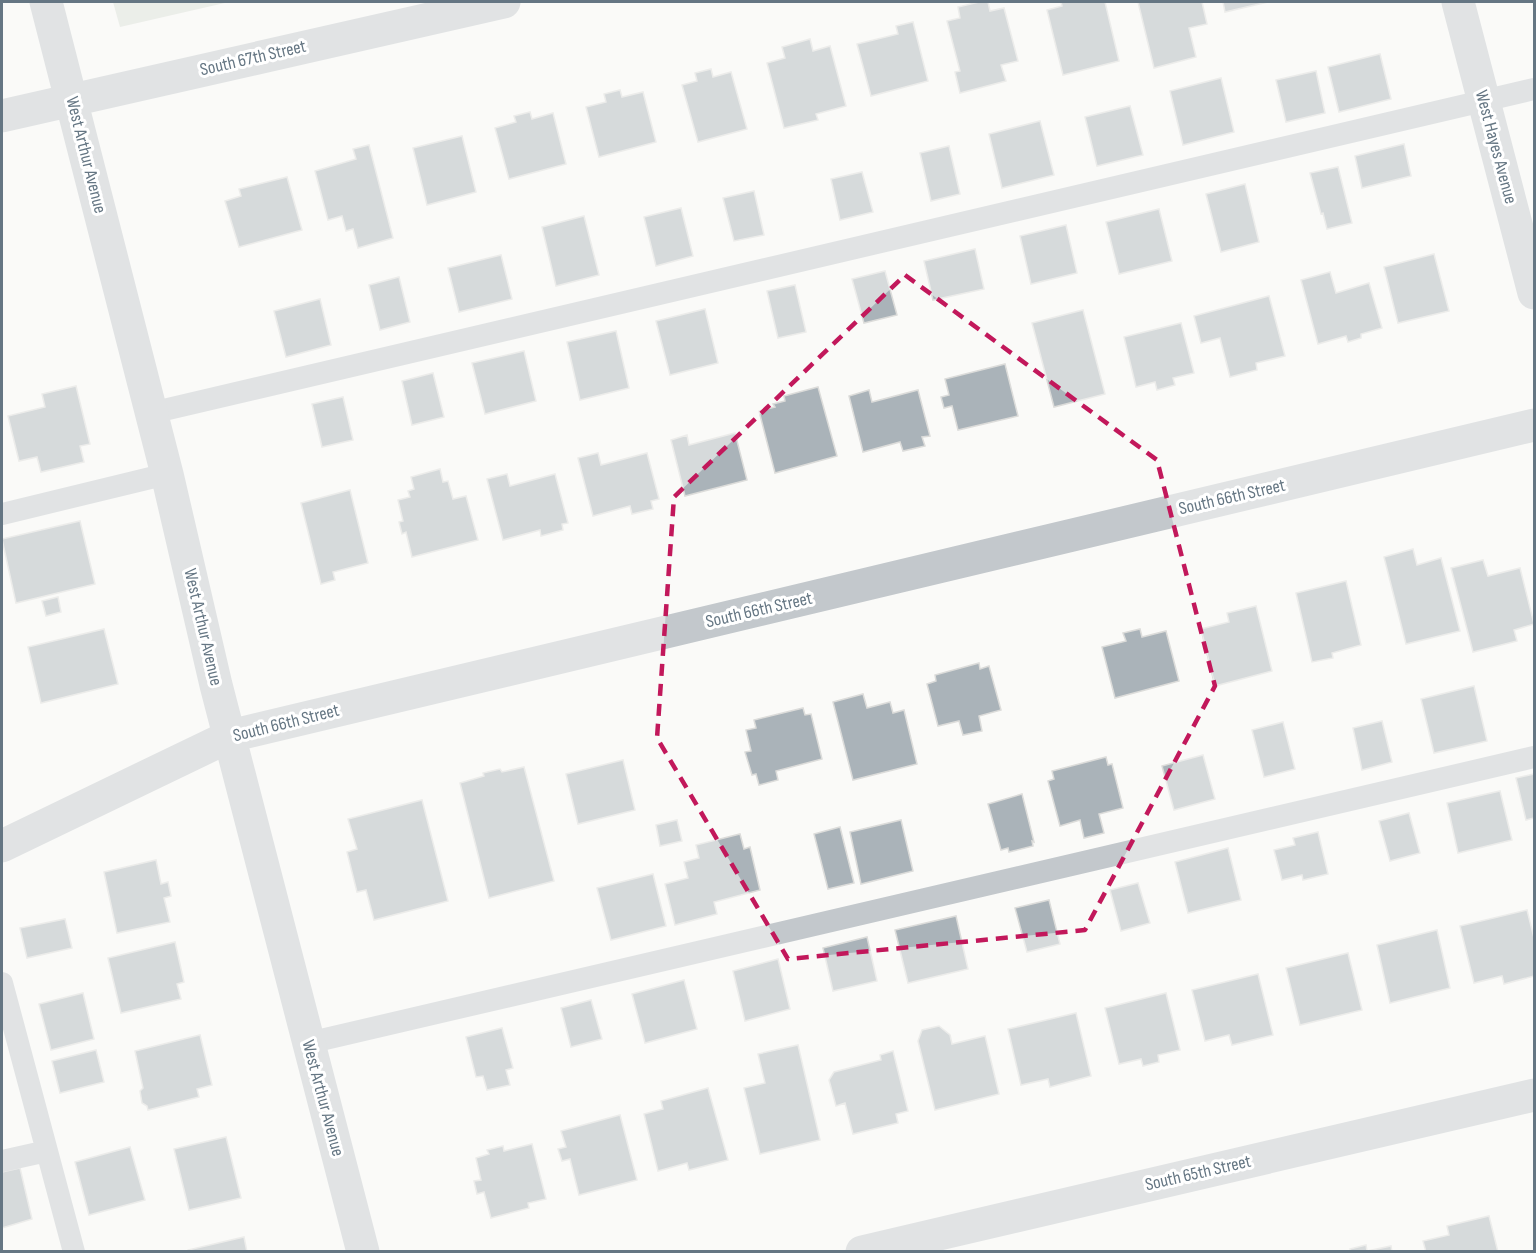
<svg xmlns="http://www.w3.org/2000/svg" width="1536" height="1253" font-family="'Sofia Sans Condensed',sans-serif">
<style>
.green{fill:#dadfd7}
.building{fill:#aab3b9;stroke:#dcdcda;stroke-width:1.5}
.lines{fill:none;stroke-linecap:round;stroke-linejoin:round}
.lane{stroke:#c3c8cc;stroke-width:22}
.street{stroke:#c3c8cc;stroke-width:33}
.marked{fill:none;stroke:#c2185b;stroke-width:4.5;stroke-dasharray:12 8;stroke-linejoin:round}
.labels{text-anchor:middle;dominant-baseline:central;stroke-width:6;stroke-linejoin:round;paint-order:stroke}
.street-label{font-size:18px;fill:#657683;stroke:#fff}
</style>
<rect width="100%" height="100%" fill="#fafaf8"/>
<path class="green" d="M113,2H229L120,27Z"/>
<path class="building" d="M979,2H988L990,11L1004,8L1018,61L1001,65L1006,81L960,93L955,72L960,71L947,21L960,18L958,7Z
M1061,2H1105L1119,61L1063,75L1047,10L1062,6Z
M1138,2H1202L1207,24L1189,28L1196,57L1154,68Z
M1223,2H1268L1225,12Z
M913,22L928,81L871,96L857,44L898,34L896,26Z
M810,39L813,51L830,46L846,106L816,114L818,120L784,128L767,63L785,58L782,47Z
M1380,54L1391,99L1339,112L1328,67Z
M711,69L713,77L731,72L747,129L698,142L682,85L697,81L695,73Z
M1316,71L1325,113L1286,122L1276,80Z
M1221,78L1234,132L1183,145L1170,91Z
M620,90L622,97L643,92L656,142L599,157L586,107L606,102L604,94Z
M1130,106L1143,155L1097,166L1085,117Z
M530,112L532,119L553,113L566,164L509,179L495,128L516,122L514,116Z
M1040,121L1054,175L1002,188L989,134Z
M462,136L476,192L427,205L413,148Z
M1404,144L1411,176L1362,188L1355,156Z
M369,145L393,238L358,248L353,229L346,231L342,216L328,220L315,171L356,159L353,149Z
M949,146L960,194L931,201L920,153Z
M1338,167L1352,223L1327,229L1323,213L1321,214L1310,173Z
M862,172L873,212L840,220L831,179Z
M287,177L302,230L239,247L225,201L241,196L239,189Z
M1245,184L1259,242L1221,252L1206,194Z
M754,191L764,235L734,241L723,198Z
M681,208L693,256L656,266L644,217Z
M1159,209L1172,261L1119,274L1106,222Z
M584,216L599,275L556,286L542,227Z
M1066,225L1077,273L1031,284L1020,236Z
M975,249L984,289L933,300L924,261Z
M1434,254L1449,311L1398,323L1384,267Z
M501,255L512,299L459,312L448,268Z
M885,271L897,315L864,323L852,279Z
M1330,272L1336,293L1369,283L1382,328L1361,334V338L1348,342L1346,336L1318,344L1301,280Z
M399,277L410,322L380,330L369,285Z
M795,285L806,332L778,338L767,291Z
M1269,296L1285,356L1256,363L1257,370L1230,377L1220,338L1201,343L1194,316Z
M320,299L331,345L286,357L274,311Z
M705,309L718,363L670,375L656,321Z
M1083,310L1105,394L1054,407L1032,323Z
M1181,323L1194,373L1173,378L1175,385L1157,390L1155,382L1136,387L1124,337Z
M616,331L629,388L580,400L567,342Z
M524,351L536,401L485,414L472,363Z
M1005,364L1018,416L958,430L952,406L944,408L941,397L949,395L945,379Z
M433,373L444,417L412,425L402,381Z
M76,386L90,444L80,446L84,462L41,472L37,457L19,461L8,416L45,407L42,394Z
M818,387L837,456L775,473L759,411L775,407L773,404L785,401L784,396Z
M869,390L872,402L918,390L930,436L922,437L925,446L903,451L900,442L863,452L849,396Z
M343,397L353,440L322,447L312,404Z
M735,433L747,480L685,496L671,440L687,435L689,445Z
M598,453L601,465L647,453L659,499L651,501L653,509L632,514L630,506L593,516L578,458Z
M440,469L443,482L448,481L453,499L466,496L478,540L412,557L406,532L402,534L399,522L403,521L398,500L410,497L408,491L414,489L411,477Z
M507,474L510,486L555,474L568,523L562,524L563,530L541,536L540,530L503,540L487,479Z
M350,490L368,563L333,572L335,580L321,584L301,503Z
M80,521L95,584L16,603L2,539Z
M1413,549L1417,565L1441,558L1460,631L1406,644L1384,557Z
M1483,560L1488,576L1520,568L1534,624L1514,630L1517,641L1473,652L1451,568Z
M1346,581L1361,645L1332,653L1333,658L1312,662L1296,593Z
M58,597L61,612L46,616L42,601Z
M1256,606L1272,671L1215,686L1201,629L1229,622L1227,613Z
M104,629L118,684L41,703L28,647Z
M1140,629L1142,637L1166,631L1179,681L1115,698L1102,647L1126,641L1123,633Z
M979,663L980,669L989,666L1001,710L979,716L982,731L963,735L959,721L938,726L927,684L936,681L935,675Z
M1474,686L1487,741L1434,753L1421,699Z
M863,694L867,708L890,702L893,713L904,710L917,764L853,780L833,702Z
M803,708L805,715L811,714L822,759L776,771L778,780L759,785L756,774L752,775L745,752L751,751L746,730L756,728L754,720Z
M1382,721L1392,762L1362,770L1353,728Z
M1283,722L1295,769L1264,777L1252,730Z
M1203,755L1215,799L1174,810L1162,766Z
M1106,757L1108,765L1112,764L1123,808L1099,814L1104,833L1084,838L1080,820L1060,826L1048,781L1054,779L1052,771Z
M623,760L635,810L578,824L566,774Z
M524,767L554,881L489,898L460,783L484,776L483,773L500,769L502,772Z
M1534,774V818L1526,820L1516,778Z
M1500,791L1512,840L1458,853L1447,803Z
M1022,794L1034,842L1032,841L1033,846L1009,852L1008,848L1001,850L988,804Z
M422,800L448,901L374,920L366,890L357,892L347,852L357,849L348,819Z
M1409,813L1420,853L1390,861L1379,821Z
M677,820L682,841L660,846L656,825Z
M901,820L913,871L861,884L850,832Z
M840,827L854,883L828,889L814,834Z
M1318,832L1328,874L1303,880L1302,875L1282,880L1274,850L1295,845L1293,838Z
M740,834L744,849L750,847L760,890L714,902L717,914L675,925L665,884L688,878L684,862L699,858L696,845Z
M1228,848L1241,900L1188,913L1175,862Z
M156,860L161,884L168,882L171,896L164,898L170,922L117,933L104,872Z
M653,874L666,926L611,940L597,888Z
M1138,883L1150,923L1121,931L1110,890Z
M1049,900L1060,944L1027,952L1015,908Z
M1527,910L1534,938V976L1504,984L1502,976L1474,983L1460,926Z
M956,916L968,969L908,983L895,930Z
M65,919L72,948L27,958L20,928Z
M1437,930L1450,988L1390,1003L1377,945Z
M867,937L877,981L833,991L823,948Z
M175,942L184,982L177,984L181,999L121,1013L108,958Z
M1348,953L1362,1010L1300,1025L1286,968Z
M778,959L790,1009L745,1021L733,971Z
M1258,974L1273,1035L1232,1045L1229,1035L1205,1041L1192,990Z
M684,980L697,1029L645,1043L632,994Z
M83,993L94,1039L51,1050L39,1004Z
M1166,993L1180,1050L1158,1055L1159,1062L1143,1066L1141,1059L1119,1064L1105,1008Z
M591,1000L602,1039L571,1047L561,1008Z
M1076,1013L1091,1076L1050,1087L1048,1079L1021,1085L1008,1029Z
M939,1026L950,1035L952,1044L985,1036L999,1094L935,1110L918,1041L922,1030Z
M502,1028L513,1068L506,1070L510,1085L487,1090L483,1076L476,1077L466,1037Z
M200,1035L212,1085L197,1089L199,1097L148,1110L147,1106L142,1103L140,1091L143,1088L135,1051Z
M798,1045L820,1140L760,1154L744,1088L765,1083L758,1054Z
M96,1050L104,1082L60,1093L52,1061Z
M893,1051L908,1111L896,1114L898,1123L853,1134L845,1103L836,1106L829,1080L834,1072L881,1060L880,1055Z
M708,1088L728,1160L689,1170L687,1163L658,1171L644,1114L663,1109L661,1101Z
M620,1115L637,1180L579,1195L570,1159L562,1161L558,1149L566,1147L561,1131Z
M226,1137L241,1198L189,1210L174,1149Z
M532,1144L546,1199L528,1203L529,1208L491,1218L484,1192L477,1194L474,1181L481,1180L476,1158L489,1154L487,1150L503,1146L504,1151Z
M130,1147L145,1200L89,1215L75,1162Z
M20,1168L32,1219L2,1228V1172Z
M1489,1216L1498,1252H1426L1423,1241L1449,1235L1447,1226Z
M244,1237L247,1252H188V1250Z
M1366,1245L1367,1251L1391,1246L1392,1252H1351L1350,1249Z"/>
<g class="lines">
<path class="lane" d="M151,413L1534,89
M2,514L167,474
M2,983L74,1252
M308,1043L1534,757
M2,1161L47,1151"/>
<path class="street" d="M46,2L167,474L216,685L363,1252
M1458,2L1534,293
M2,116L504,2
M2,846L230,736L1534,425
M862,1252L1534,1095"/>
</g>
<path d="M0 0H1536V1253H0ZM905,275L1157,460L1215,686L1085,930L788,959L657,738L674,497Z" fill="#fafaf8" fill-opacity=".55" fill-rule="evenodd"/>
<path class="marked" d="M905,275L1157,460L1215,686L1085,930L788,959L657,738L674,497Z"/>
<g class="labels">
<g class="street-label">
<text transform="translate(253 58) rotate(-13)">South 67th Street</text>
<text transform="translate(1496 147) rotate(75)">West Hayes Avenue</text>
<text transform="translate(86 155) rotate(76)">West Arthur Avenue</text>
<text transform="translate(1232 497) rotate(-13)">South 66th Street</text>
<text transform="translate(759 610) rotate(-13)">South 66th Street</text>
<text transform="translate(203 627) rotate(77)">West Arthur Avenue</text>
<text transform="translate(286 723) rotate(-14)">South 66th Street</text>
<text transform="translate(323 1098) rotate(75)">West Arthur Avenue</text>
<text transform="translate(1198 1173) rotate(-13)">South 65th Street</text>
</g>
</g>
<rect width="1536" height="1253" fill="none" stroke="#657683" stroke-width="6"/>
</svg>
